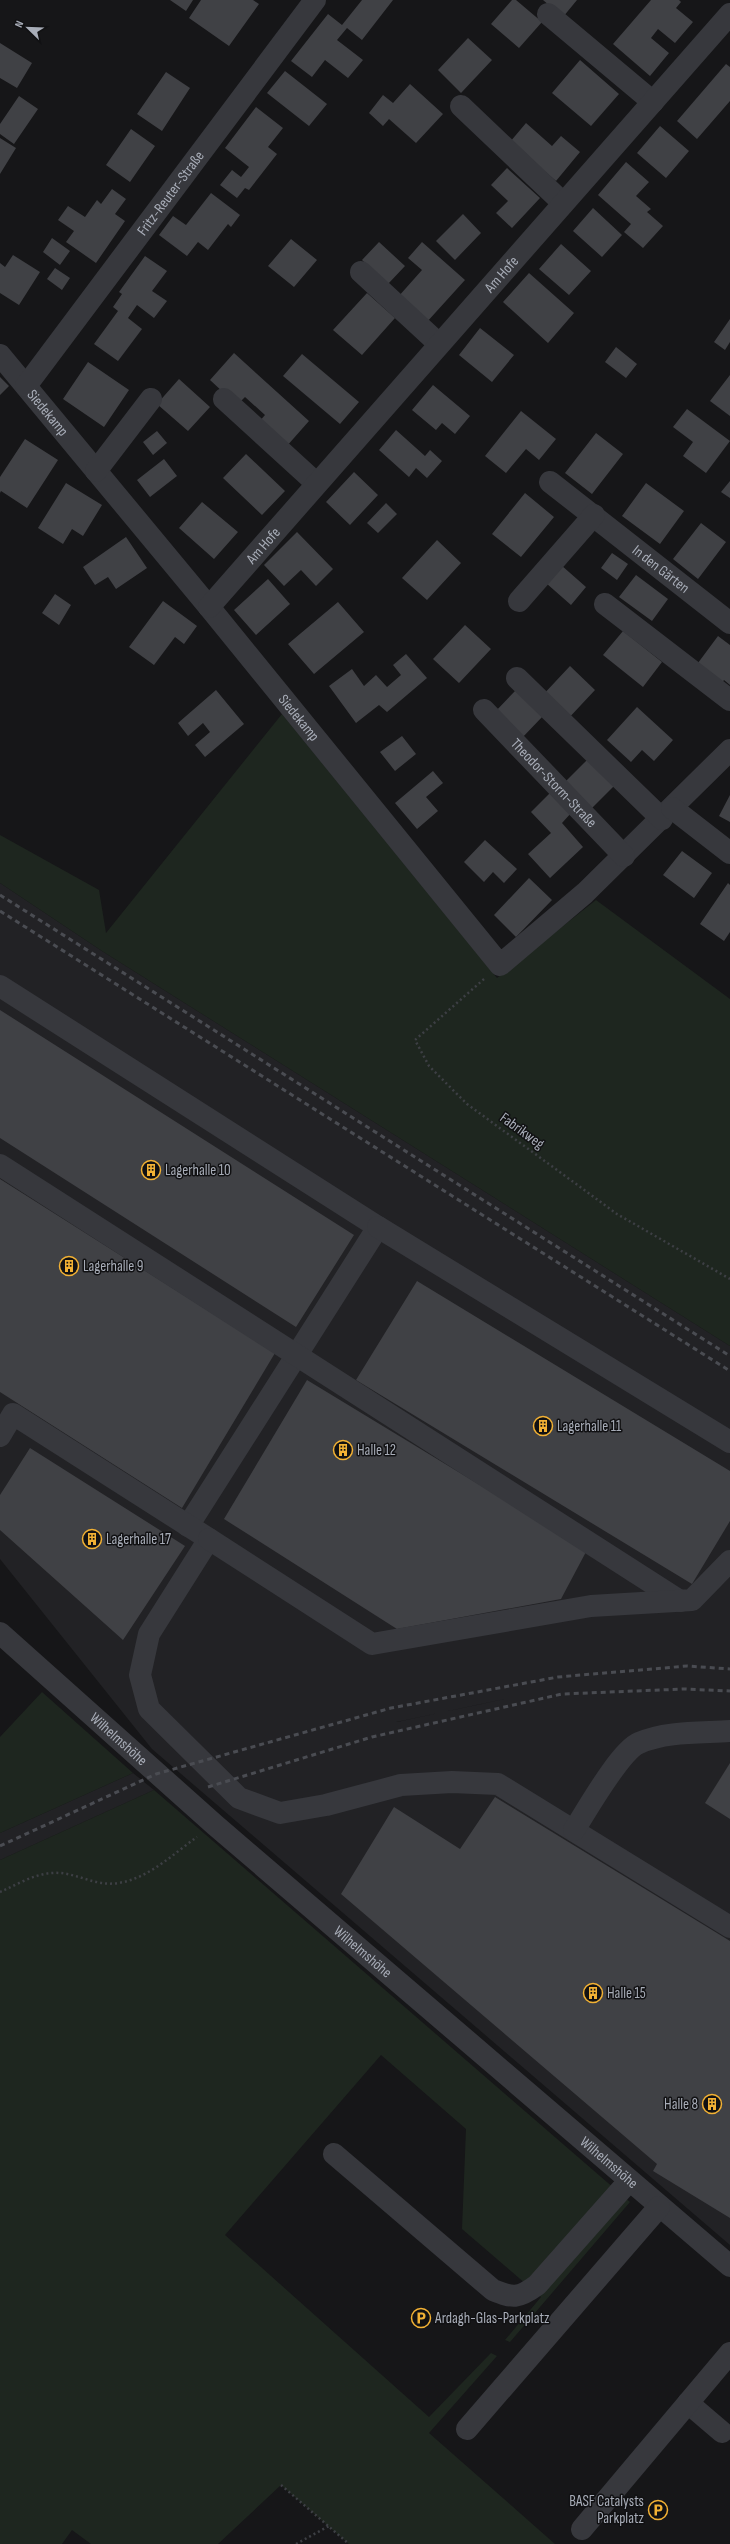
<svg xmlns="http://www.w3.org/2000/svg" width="730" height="2544" font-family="'Sofia Sans Condensed',sans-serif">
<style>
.built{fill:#222225;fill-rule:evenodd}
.green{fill:#1e261f}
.building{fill:#404145}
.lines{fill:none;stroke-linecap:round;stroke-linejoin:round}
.path{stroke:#3d3f44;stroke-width:2.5;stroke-dasharray:2 3;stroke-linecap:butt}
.minor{stroke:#37383d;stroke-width:22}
.rail{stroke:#4a4c52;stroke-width:3;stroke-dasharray:5 4;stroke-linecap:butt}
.labels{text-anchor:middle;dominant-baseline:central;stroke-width:3;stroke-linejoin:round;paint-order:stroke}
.street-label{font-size:15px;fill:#a8adb8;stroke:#111113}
.poi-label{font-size:15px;fill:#a8adb8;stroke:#111113;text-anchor:start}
</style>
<rect width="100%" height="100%" fill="#161618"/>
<path class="built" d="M0,883L102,951L730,1346V2245L152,1749L0,1559ZM514,1697L477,1705L396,1722H397Z
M133,1773L154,1790L0,1860V1833Z"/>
<path class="green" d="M282,714L497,978L596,900L730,999V1346L102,951L0,883V835L99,890L106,933Z
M42,1692L133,1773L0,1833V1737Z
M154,1790L630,2202L510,2342L505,2340L541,2297L462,2229L466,2129L381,2055L225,2235L429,2417L491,2353L497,2356L429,2433L555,2544H349L281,2485L218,2544H91L72,2530L62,2544H0V1860Z"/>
<path class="building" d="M170,0H193L186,11Z
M201,0H253L259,4L229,46L189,18Z
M362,0H393L362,40L347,28L337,40L363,60L348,78L325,60L312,77L291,61L328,14L342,25Z
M512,0H516L542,22L519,48L491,24Z
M543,0H577L563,17Z
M651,0H679L681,2L676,8L693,22L675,43L658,29L651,38L669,53L650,76L613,44Z
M468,38L492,60L461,93L438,70Z
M0,43L32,63L17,88L0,78Z
M580,60L619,94L591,126L552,93Z
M726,64L730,67V101L697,139L677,121Z
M285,71L327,104L309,126L267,93Z
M166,72L190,88L162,131L137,114Z
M410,84L443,114L416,143L389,119L383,126L369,113L383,95L393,103Z
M19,96L38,109L14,144L0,134V124Z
M256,107L283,128L268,147L277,154L249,190L245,188L237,198L220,185L232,170L241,177L249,167L225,148Z
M526,123L552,146L561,136L580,152L556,181L510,142Z
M660,126L689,151L666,178L637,153Z
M131,129L155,146L130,182L106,165Z
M0,138L16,148L0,174Z
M626,162L649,182L636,196L651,209L647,212L663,226L643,248L624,232L631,224L598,195Z
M507,168L540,198L512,228L496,213L508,201L491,185Z
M112,189L126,199L115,214L125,221L96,263L66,242L74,231L58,220L68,206L85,217L97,200L101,204Z
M211,193L240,215L231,227L228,224L208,250L198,242L187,256L159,235L173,216L186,225Z
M593,208L622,235L602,257L573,231Z
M463,214L481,233L455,260L436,241Z
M52,238L70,251L60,265L43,252Z
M291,239L317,260L294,287L268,266Z
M379,242L405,266L388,284L362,260Z
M422,242L465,280L426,323L398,297L422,270L408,258Z
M561,244L591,271L569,295L539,269Z
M13,255L40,272L19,305L0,293V263L5,267Z
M145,256L167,271L152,291L167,301L154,318L137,305L128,318L142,329L118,361L94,344L118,311L113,307L122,294L119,292Z
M55,268L70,278L62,290L47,279Z
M529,273L574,313L548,343L503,302Z
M367,293L395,318L362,355L333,330Z
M730,319V342L725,350L714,342Z
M480,328L514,355L492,382L459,355Z
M616,347L637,364L626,378L605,362Z
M234,353L309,421L286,447L258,423L265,415L245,397L237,405L210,380Z
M302,354L359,402L340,424L283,376Z
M88,362L129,390L104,427L63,399Z
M730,375V416L710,401Z
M0,377L9,386L0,395Z
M179,379L210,407L188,431L157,404Z
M433,385L470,416L455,434L442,423L436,430L412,410Z
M687,409L730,441L706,473L683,456L693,442L673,427Z
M521,411L556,439L539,460L526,449L506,473L485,456Z
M396,430L425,456L430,450L442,461L427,478L416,468L409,477L379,450Z
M157,431L167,443L153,455L143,442Z
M596,433L623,454L592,494L565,473Z
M25,439L58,460L27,508L1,491L0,493V477Z
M246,454L285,491L262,515L223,478Z
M164,459L177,476L150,497L137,480Z
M354,472L378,495L350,525L326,502Z
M730,481V498L721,492Z
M66,483L102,505L83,536L72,529L63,544L38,528Z
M646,483L684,511L660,544L622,516Z
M525,493L554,517L521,557L492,534Z
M202,502L238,532L214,559L179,528Z
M386,503L397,514L378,533L367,523Z
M701,523L726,542L698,579L673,559Z
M297,532L333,569L316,586L301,570L284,586L264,565Z
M126,537L147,568L116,589L108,577L95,585L83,567Z
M437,540L461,563L427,600L402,578Z
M612,553L628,564L617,580L601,568Z
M561,565L586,587L571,605L546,583Z
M636,575L668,599L652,621L619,597Z
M268,579L290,604L256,635L234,610Z
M55,594L71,605L59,625L42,613Z
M163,601L197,626L184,644L175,637L154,665L129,647Z
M338,602L364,632L314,674L288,644Z
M465,625L491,649L459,683L433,659Z
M623,631L662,662L643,687L603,655Z
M718,636L730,645V685L724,680L720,686L695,667Z
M406,654L427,678L387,712L379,705L356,723L329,686L352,669L364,686L376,675L387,687L401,675L393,665Z
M570,666L595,690L566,721L541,697Z
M216,690L244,724L205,757L195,745L210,732L203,723L188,736L178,723Z
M516,690L543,716L521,739L494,713Z
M637,707L673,740L654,761L642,750L631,762L607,740Z
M402,736L416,754L395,771L380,752Z
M589,758L616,784L589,811L562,785Z
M433,771L443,783L426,797L438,811L417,829L395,803Z
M552,791L572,812L562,823L583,847L550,878L528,854L551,833L531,812Z
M730,795V822L719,816Z
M485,840L517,869L504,883L493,872L484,882L464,862Z
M682,851L712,873L694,898L663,875Z
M529,878L552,900L516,937L494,915Z
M728,883L730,885V932L724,941L700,924Z
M0,1010L354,1235L296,1327L0,1138Z
M0,1179L275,1353L182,1508L0,1392Z
M417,1281L730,1471V1521L692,1584L356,1380Z
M307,1380L587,1550L561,1599L397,1629L224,1519Z
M30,1448L185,1546L123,1640L0,1530V1495Z
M730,1763V1819L705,1803Z
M495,1797L730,1941V2218L653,2171L657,2164L341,1894L394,1807L460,1849Z"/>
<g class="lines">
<path class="path" d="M484,979L415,1040L429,1066L467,1104L617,1214L730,1279
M0,1892C16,1885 34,1874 52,1873C75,1871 94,1887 118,1883C148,1879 173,1854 197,1837
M281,2485L349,2544
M296,2544L329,2526"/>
<g class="minor">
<path d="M548,14L653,102"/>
<path d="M461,106L563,203"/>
<path d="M361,272L439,344"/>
<path id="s1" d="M0,355L209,607L500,965L585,893L730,750"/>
<path id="s2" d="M26,386L315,0"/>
<path d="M224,399L316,483"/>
<path d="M96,471L151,399"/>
<path id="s3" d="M550,482L730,623"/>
<path d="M519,601L594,515"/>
<path d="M605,604L730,700"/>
<path id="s4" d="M209,607L730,14"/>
<path d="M517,678L662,819"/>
<path id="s5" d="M484,710L624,856"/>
<path d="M672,808L730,853"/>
<path d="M0,986L378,1227L188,1526"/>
<path d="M0,1165L680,1601"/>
<path d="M378,1227L730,1442"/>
<path d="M0,1436L13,1414L209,1539L149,1634L140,1675L149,1709L239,1798L280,1813L326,1805L401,1785L452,1782L498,1784L730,1927"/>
<path d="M209,1539L372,1644L591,1606L692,1600L730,1561"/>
<path id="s6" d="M0,1633L215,1825L730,2266"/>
<path d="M574,1830C587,1810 620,1751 639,1743C666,1731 701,1733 730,1731"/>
<path d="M334,2154L493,2290C513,2298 518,2299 537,2285L629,2181"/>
<path d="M688,2403L722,2432"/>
<path d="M467,2429L659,2207"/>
<path d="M582,2529L730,2353"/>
</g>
<path class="rail" d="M0,895L730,1356
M0,911L730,1371
M208,1787L372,1737L562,1694L684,1689L730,1691
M0,1846L156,1774L391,1708L558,1677L687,1666L730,1669"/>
</g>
<defs>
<g id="building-ring" transform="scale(1)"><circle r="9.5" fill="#111113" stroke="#f2b134" stroke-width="1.5"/><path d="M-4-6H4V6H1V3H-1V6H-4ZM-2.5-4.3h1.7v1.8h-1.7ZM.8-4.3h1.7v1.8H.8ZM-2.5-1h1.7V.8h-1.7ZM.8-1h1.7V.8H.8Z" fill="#f2b134"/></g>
<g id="parking-ring" transform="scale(1)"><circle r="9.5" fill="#111113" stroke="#f2b134" stroke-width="1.5"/><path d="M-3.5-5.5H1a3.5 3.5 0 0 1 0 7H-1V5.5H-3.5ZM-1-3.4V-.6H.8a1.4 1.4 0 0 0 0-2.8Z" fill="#f2b134"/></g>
</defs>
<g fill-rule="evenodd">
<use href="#building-ring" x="151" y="1170"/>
<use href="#building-ring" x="69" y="1266"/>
<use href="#building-ring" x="543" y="1426"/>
<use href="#building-ring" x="343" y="1450"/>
<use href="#building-ring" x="92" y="1539"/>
<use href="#building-ring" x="593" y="1993"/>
<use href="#building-ring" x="712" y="2104"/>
<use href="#parking-ring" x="421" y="2318"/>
<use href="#parking-ring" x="658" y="2510"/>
</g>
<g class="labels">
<g class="street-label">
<text stroke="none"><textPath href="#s2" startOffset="241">Fritz-Reuter-Straße</textPath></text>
<text stroke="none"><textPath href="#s4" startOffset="443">Am Hofe</textPath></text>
<text stroke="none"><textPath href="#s1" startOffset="75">Siedekamp</textPath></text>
<text stroke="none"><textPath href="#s4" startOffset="82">Am Hofe</textPath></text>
<text stroke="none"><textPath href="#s3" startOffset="141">In den Gärten</textPath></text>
<text stroke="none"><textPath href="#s1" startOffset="470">Siedekamp</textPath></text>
<text stroke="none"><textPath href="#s5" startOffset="101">Theodor-Storm-Straße</textPath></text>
<text transform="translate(522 1131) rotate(36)">Fabrikweg</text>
<text stroke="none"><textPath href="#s6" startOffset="159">Wilhelmshöhe</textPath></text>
<text stroke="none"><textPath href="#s6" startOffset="483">Wilhelmshöhe</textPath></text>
<text stroke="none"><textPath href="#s6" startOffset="807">Wilhelmshöhe</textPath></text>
</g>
<g class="poi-label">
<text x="165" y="1170">Lagerhalle 10</text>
<text x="83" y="1266">Lagerhalle 9</text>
<text x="557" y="1426">Lagerhalle 11</text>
<text x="357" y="1450">Halle 12</text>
<text x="106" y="1539">Lagerhalle 17</text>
<text x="607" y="1993">Halle 15</text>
<text x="698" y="2104" text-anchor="end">Halle 8</text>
<text x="435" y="2318">Ardagh-Glas-Parkplatz</text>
<text x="644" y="2501" text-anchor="end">BASF Catalysts<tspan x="644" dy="17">Parkplatz</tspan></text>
</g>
</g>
<g transform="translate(28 28) rotate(293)" stroke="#111113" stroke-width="3" paint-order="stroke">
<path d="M0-3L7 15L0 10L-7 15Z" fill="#a8adb8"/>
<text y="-6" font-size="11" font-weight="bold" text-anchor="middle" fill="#a8adb8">N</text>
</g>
</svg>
